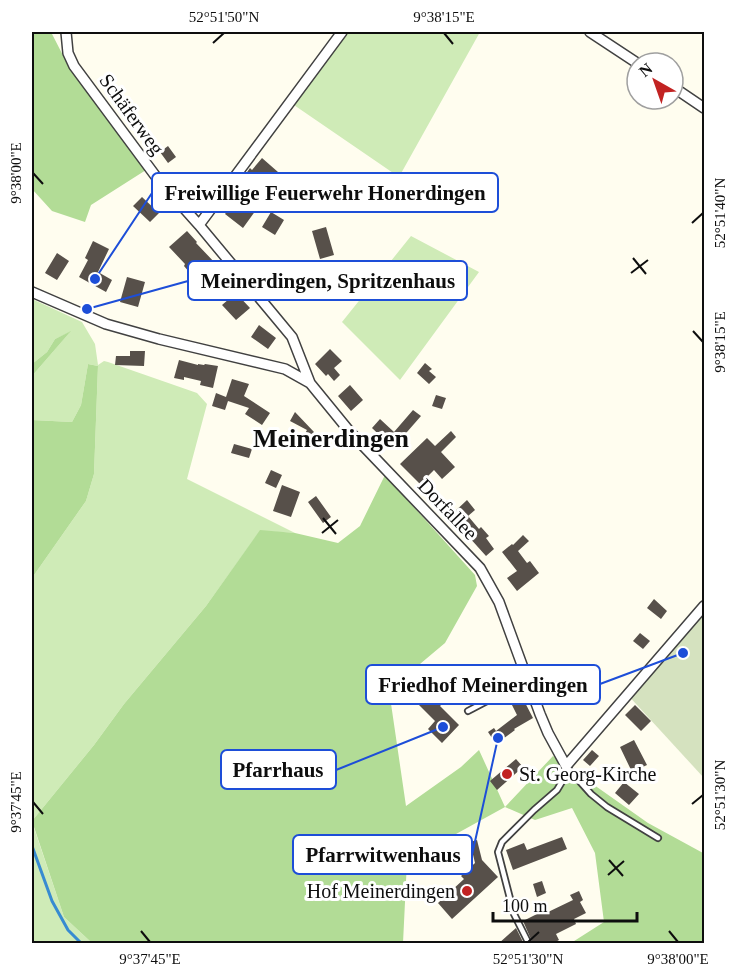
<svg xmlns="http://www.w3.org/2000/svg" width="736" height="975" font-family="Georgia,serif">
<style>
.green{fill:#cfebb7}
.forest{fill:#b2dc96}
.cemetery{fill:#d5e2bf}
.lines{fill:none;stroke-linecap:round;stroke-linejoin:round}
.stream{stroke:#378bd1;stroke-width:3}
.building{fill:#57504a}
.service-casing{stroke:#414141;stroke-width:8}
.minor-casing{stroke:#414141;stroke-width:12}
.service{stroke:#fff;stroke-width:4.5}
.minor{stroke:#fff;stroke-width:9}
.ticks{fill:none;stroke:#0e0e0e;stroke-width:2}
.poi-dot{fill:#c22322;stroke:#fff;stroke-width:2}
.labels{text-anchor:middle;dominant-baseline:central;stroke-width:6;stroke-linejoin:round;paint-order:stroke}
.street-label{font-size:20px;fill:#0e0e0e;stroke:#fff}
.poi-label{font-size:20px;fill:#0e0e0e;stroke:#fff;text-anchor:start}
.district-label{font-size:26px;font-weight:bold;fill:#0e0e0e;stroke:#fff}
.leader{fill:none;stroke:#1d4ed8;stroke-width:2}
.callout-dot{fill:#1d4ed8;stroke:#fff;stroke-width:2}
.callout{fill:#fff;stroke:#1d4ed8;stroke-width:2}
.callout-label{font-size:21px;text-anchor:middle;font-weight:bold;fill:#0e0e0e}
.neatline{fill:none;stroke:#0e0e0e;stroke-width:2}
.ticks-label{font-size:15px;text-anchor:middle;fill:#0e0e0e}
</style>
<rect width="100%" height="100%" fill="#fffdef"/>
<path class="green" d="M347,32H480L399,177L291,103Z
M411,236L479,272L400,380L342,322Z
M32,299L82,322L95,344L98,365L104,361L108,362L197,393L207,404L187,479L295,533L260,531L206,606L124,704L94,745L32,821V578L86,501L94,474L98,366L88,364L81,405L72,422L32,420V376L70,332L55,339L47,352L32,364Z
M32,822L64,917L92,943H32Z"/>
<path class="forest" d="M32,32H50L52,34L70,69L118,122L146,170L91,205L85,222L52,211L32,189Z
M71,331L32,376V364L47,352L55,339Z
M88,364L98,366L94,474L86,501L32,578V420L72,422L81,405Z
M385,475L475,575L477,586L445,643L389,690L406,806L461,767L479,750L505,807L553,756L648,823L703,853L704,852V943H571L604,922L595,853L572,808L535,820L505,807L407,861L403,943H92L64,917L32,821L94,745L124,704L206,606L260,530L295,533L338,543L360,526Z"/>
<path class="cemetery" d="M704,604V778L626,693Z"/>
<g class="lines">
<path class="stream" d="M32,846L52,901L68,930L82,944"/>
</g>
<path class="building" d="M168,146L176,157L168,163L160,152Z
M262,158L278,172L267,185L272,188L243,228L225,214L240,193L249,200L259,186L245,175L250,168L252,170Z
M142,197L159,213L150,222L133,206Z
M271,212L284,220L275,235L262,227Z
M326,227L334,255L320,259L312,231Z
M187,231L197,242L196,243L217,265L219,264L230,278L217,289L209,280L198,291L192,284L196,280L184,266L185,264L169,247Z
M93,241L109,249L98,272L112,280L106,292L79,277L88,260L85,258Z
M57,253L69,261L57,280L45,273Z
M127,277L145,282L138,307L120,302Z
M236,293L250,308L236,320L222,305Z
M259,325L276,338L268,349L251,337Z
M330,349L342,361L334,368L340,375L334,381L328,374L326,376L315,364Z
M130,351H145L144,366L115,365L116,356H130Z
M179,360L198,365V364L204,365L205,364L218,366L213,388L200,385L201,381L184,377V380L174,378Z
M425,363L432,369L429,371L436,377L429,384L417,373Z
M232,379L249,384L244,396L270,413L262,425L245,414L249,408L228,401L225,410L212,406L216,393L226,397Z
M350,385L363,400L351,411L338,396Z
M436,395L446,398L442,409L432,406Z
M413,410L421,416L393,448L372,428L380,419L394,432Z
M295,412L314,432L313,434L308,431L314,434L306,446L300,442L307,430L290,421Z
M451,431L456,437L441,452L455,467L442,479L434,470L420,484L400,464L427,438L435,446Z
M234,444L252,449L249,458L231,453Z
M271,470L282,475L276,488L265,483Z
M282,485L300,492L291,517L273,511Z
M316,496L331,517L323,523L308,502Z
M467,500L475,510L468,516L479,529L481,527L489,536L486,538L494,549L486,556L450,516Z
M523,535L529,541L518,551L527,563L530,561L539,573L517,591L507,578L517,571L502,552L512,544L513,545Z
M654,599L667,611L661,619L647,608Z
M640,633L650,641L643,649L633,641Z
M428,691L441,705L440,706L459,725L442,743L428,729L435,721L416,702Z
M521,695L533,718L514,729L515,730L496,744L488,732L494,728L496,731L517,715L510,701Z
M635,705L651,721L641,731L625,715Z
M634,740L647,765L632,772L620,747Z
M592,750L599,756L590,766L583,760Z
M516,759L523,767L497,790L490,781Z
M624,782L639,794L629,805L615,793Z
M562,837L567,849L513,870L506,850L524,843L527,850Z
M477,840L482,860L498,877L452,919L438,903L464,879L461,876L475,863L470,842Z
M542,881L546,893L537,897L533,884Z
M579,891L583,900L580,902L586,913L574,919L576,924L556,934L559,940L552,944H533L523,921L545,910L546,913L573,900L570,895Z
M516,928L524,944H498Z"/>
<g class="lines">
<g class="service-casing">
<path id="service" d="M468,711L527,680
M566,766L591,794L607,807L658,838
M529,944L514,914L498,852L502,842L534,810L557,790L566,775V766"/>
</g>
<g class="minor-casing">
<path id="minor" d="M66,32L68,53L74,66L157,178L199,225L292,337L310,383
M590,32L637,63
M673,87L704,108
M199,225L342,32
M32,292L106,324L159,339L285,369L310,383L350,432L480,568L499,602L540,714L548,733L566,766L704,606"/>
</g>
<use href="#service" class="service"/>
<use href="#minor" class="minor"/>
</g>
<path class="ticks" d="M444,33L453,44M213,43L224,33M33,173L43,184M692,223L703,213M633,258L646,274M631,273L648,260M693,331L703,342M323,518L336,534M322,533L338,520M33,802L43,814M692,804L703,795M609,860L623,876M608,875L624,861M141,931L150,942M669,931L678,942M528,942L539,932"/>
<g class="poi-dot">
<circle cx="507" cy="774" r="6"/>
<circle cx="467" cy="891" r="6"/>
</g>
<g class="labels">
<g class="street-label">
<text transform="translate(132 114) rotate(54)">Schäferweg</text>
<text transform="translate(448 509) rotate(46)">Dorfallee</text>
</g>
<g class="poi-label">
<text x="519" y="774">St. Georg-Kirche</text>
<text x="455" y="891" text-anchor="end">Hof Meinerdingen</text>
</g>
<g class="district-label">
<text x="331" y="438">Meinerdingen</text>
</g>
</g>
<path class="leader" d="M95 279L152 193M87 309L188 281M683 653L600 684M443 727L336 770M498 738L472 855"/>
<g class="callout-dot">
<circle cx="95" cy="279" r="6"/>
<circle cx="87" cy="309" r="6"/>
<circle cx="683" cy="653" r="6"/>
<circle cx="443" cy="727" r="6"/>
<circle cx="498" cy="738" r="6"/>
</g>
<g class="callout">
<rect x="152" y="173" width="346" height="39" rx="6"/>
<rect x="188" y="261" width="279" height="39" rx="6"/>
<rect x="366" y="665" width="234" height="39" rx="6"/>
<rect x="221" y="750" width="115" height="39" rx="6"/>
<rect x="293" y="835" width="179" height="39" rx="6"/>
</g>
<g class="callout-label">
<text x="325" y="200">Freiwillige Feuerwehr Honerdingen</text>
<text x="328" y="288">Meinerdingen, Spritzenhaus</text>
<text x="483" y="692">Friedhof Meinerdingen</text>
<text x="278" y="777">Pfarrhaus</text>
<text x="383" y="862">Pfarrwitwenhaus</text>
</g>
<rect width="736" height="975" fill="none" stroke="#ffffff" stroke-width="66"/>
<g transform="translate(655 81) rotate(320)"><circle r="28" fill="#ffffff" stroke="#9f9f9f" stroke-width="1.5"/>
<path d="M0-4.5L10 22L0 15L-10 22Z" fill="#c22322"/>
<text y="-9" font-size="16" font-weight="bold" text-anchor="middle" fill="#0e0e0e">N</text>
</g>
<path d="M493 912v9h144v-9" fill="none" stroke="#0e0e0e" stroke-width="3"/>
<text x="502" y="912" font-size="18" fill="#0e0e0e" stroke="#ffffff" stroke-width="4.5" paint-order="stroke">100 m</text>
<rect x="33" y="33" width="670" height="909" class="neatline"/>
<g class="ticks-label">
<text x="224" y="22">52°51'50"N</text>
<text x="444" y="22">9°38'15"E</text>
<text transform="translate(16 173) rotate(-90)" y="5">9°38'00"E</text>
<text transform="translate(720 213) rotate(-90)" y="5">52°51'40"N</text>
<text transform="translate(720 342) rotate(-90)" y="5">9°38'15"E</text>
<text transform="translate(720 795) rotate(-90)" y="5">52°51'30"N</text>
<text transform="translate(16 802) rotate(-90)" y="5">9°37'45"E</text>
<text x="150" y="964">9°37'45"E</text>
<text x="528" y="964">52°51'30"N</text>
<text x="678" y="964">9°38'00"E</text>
</g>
</svg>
